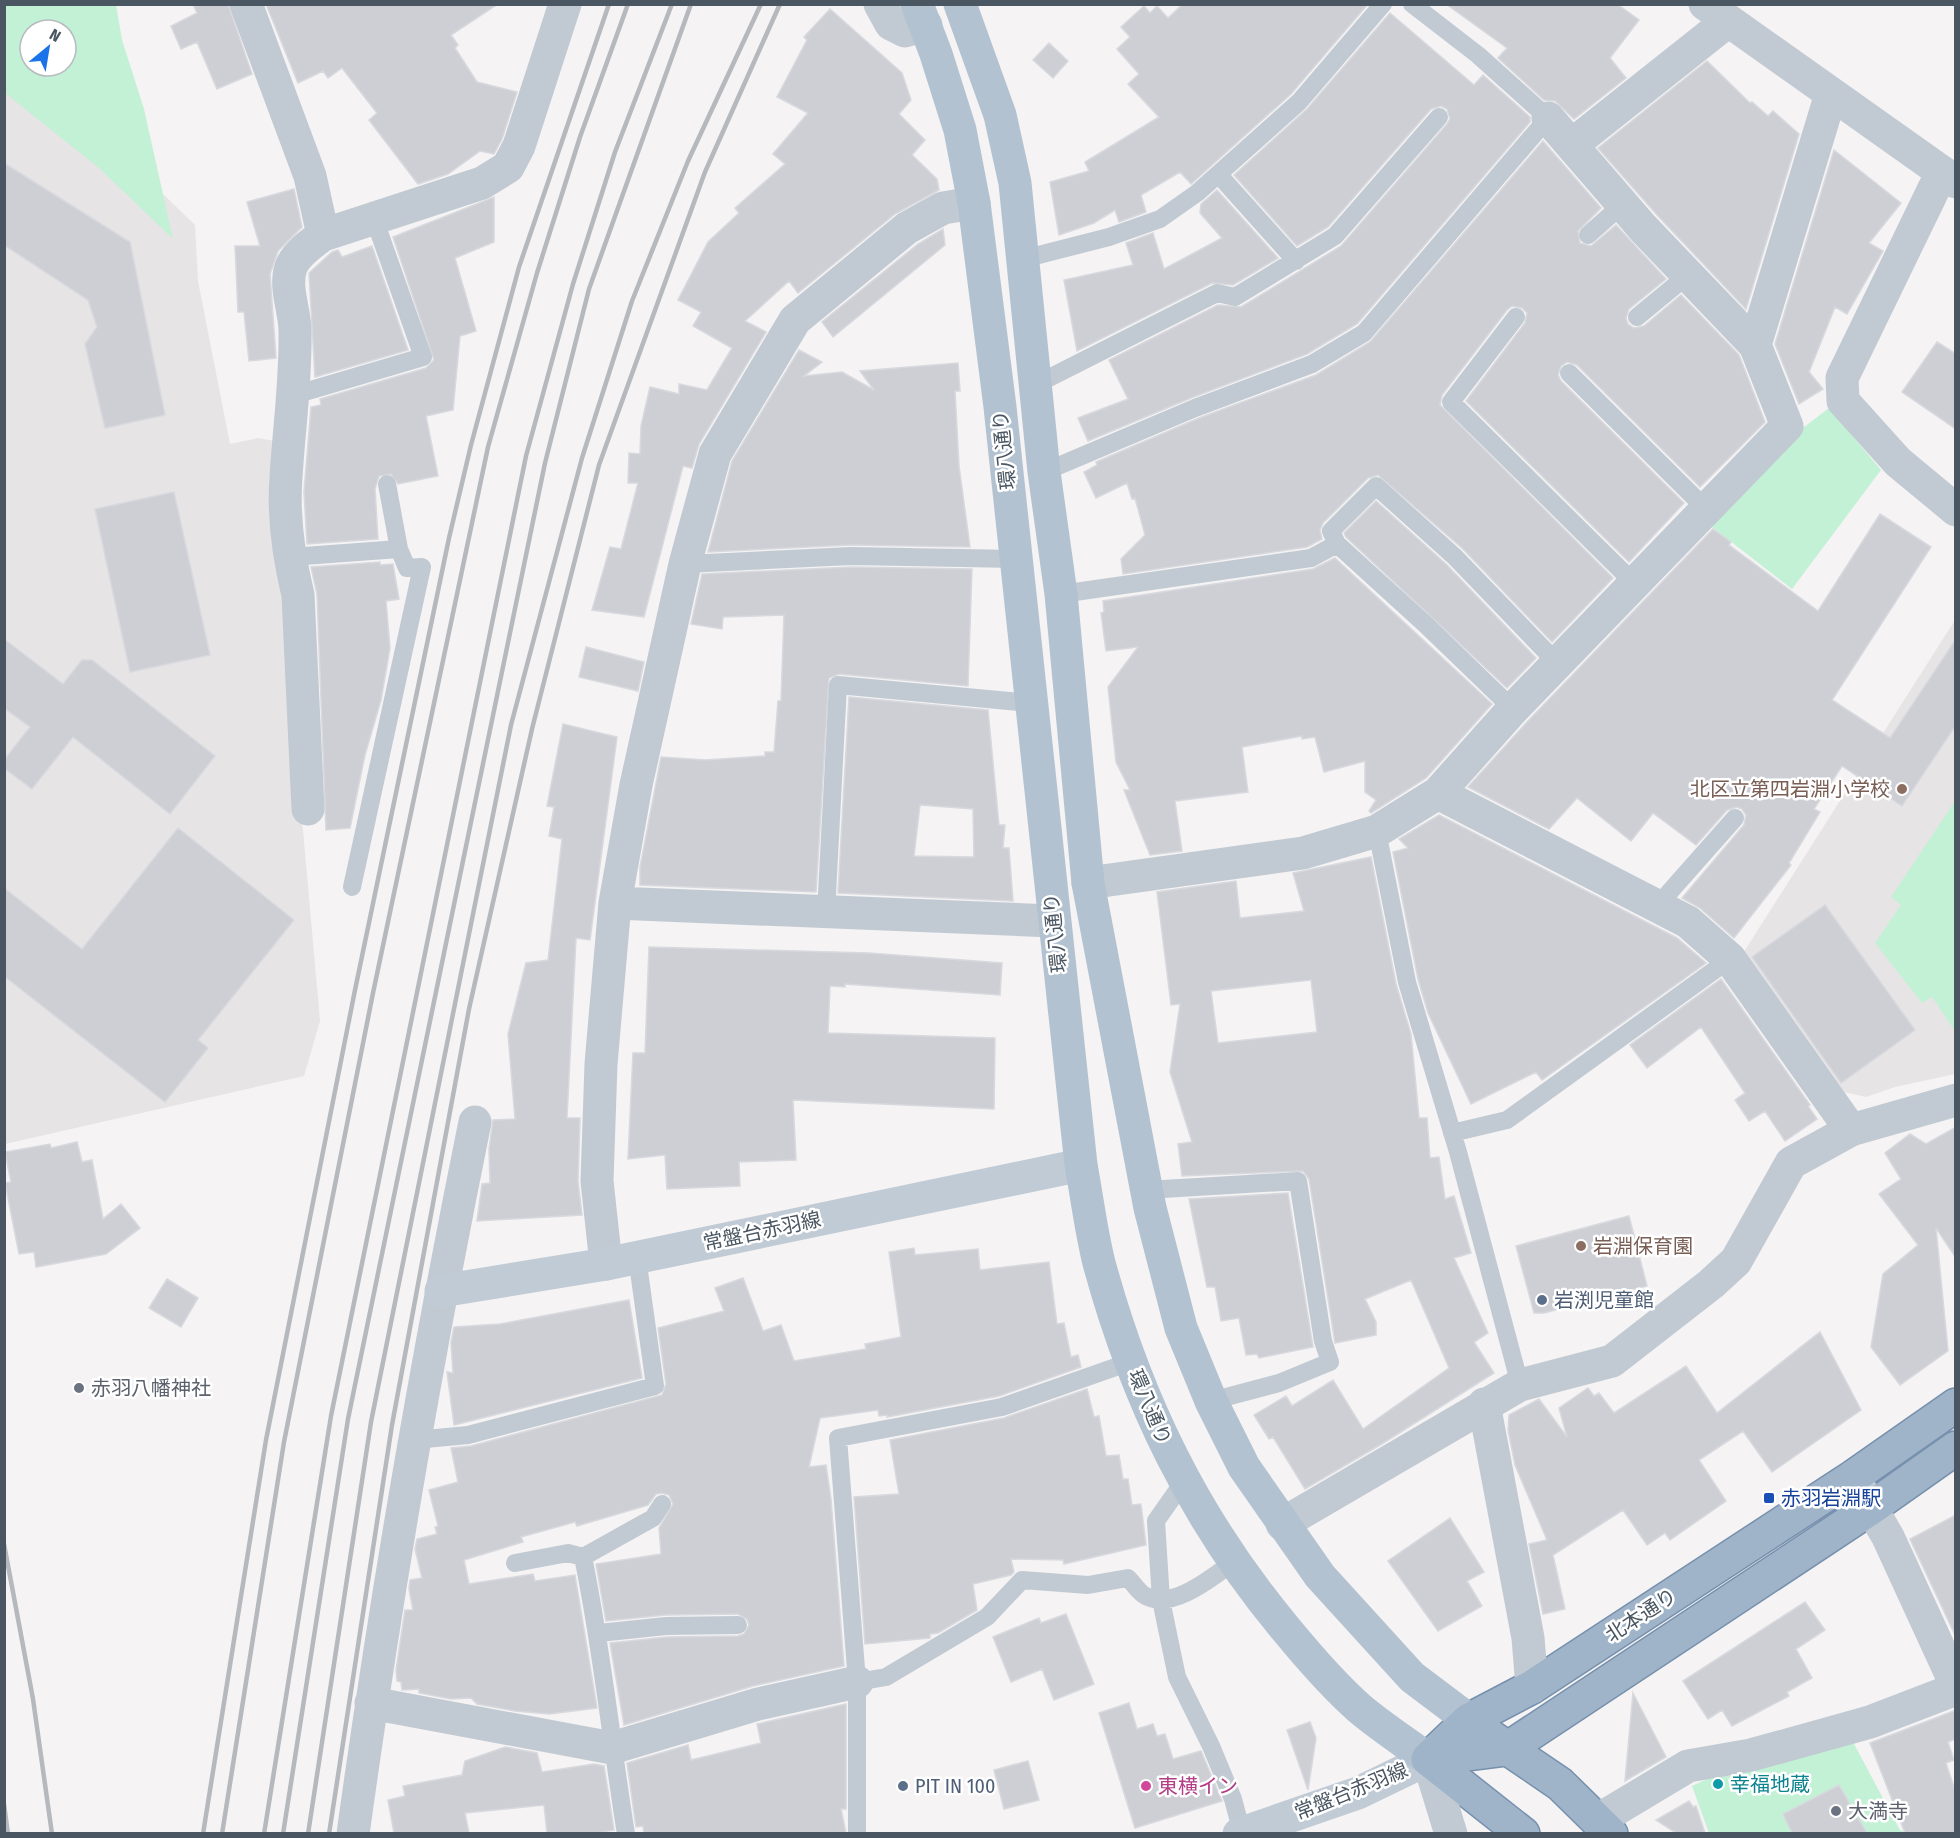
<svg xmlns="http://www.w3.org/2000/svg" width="1960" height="1838" font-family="'Fira Sans Condensed','Noto Sans JP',sans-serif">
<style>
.education{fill:#e6e4e5}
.green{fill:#c3f1d5;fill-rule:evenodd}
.building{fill:#cdcfd5;stroke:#d7d9de;stroke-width:1.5;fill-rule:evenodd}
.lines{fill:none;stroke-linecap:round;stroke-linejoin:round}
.trunk-casing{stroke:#7690ad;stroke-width:36}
.service{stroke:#c1cad2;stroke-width:18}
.minor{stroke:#c1cad2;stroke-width:33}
.tertiary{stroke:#c1cad2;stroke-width:33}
.secondary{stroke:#c1cbd6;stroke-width:33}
.primary{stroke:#b3c2d1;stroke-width:33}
.trunk{stroke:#9fb4c9;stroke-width:33}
.rail{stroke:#b5b8bd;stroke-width:4.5}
.education-dot{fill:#8d6e63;stroke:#fff;stroke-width:2}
.service-dot{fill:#5c6f8a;stroke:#fff;stroke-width:2}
.worship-dot{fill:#6b7280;stroke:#fff;stroke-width:2}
.transit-dot{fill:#1a4fb4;stroke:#fff;stroke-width:2}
.culture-dot{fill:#0f9aa8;stroke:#fff;stroke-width:2}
.hotel-dot{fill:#d1479c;stroke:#fff;stroke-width:2}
.labels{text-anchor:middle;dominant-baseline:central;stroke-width:5;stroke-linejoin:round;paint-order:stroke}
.street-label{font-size:20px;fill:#4a5661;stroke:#fff}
.education-label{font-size:20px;fill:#785e54;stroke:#fff;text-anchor:end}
.service-label{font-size:20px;fill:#4e5e75;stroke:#fff;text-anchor:start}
.worship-label{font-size:20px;fill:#5b616d;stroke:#fff;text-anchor:start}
.transit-label{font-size:20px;fill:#164399;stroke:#fff;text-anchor:start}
.culture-label{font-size:20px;fill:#0d838f;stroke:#fff;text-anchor:start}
.hotel-label{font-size:20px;fill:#b23c85;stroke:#fff;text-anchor:start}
</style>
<rect width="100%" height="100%" fill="#f5f3f3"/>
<path class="education" d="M4,65L81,115L195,225L198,281L230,444L258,438L274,441L269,481L276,572L282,595L320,1021L304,1076L5,1144Z
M1955,620V1074L1895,1087L1866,1097L1831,1089L1740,958Z"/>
<path class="green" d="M4,5H116L122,40L144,109L173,239L99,168L5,93ZM30,30H66V66H30Z
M1829,408L1881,470L1792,589L1707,523L1791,437Z
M1955,801V1031L1932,997L1922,1003L1875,943L1901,905L1891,897Z
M1853,1742L1900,1830L1907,1833H1709L1692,1786L1716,1775Z"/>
<path class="building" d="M193,4H228L252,74L217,89L197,42L181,49L171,26L197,13Z
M266,4H498L451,35L458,45L455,48L477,82L517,92L502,139L494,154L480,151L448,174L418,184L369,120L377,113L342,68L328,78L323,71L298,83Z
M1183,4H1368L1291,94L1191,184L1180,172L1141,195L1146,212L1119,222L1115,210L1094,223L1059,235L1050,182L1089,171L1085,162L1159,117L1128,84L1139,74L1117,49L1130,37L1121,27L1144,6L1150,13L1157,6L1168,18Z
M1446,4H1617L1639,20L1610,58L1626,78L1574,119L1555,101L1544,100L1498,58L1507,48Z
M830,9L902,73L911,100L899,114L925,140L912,155L937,179L939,190L895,214L798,293L789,281L745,321L766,332L699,444L692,468L683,466L644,617L592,610L610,547L621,549L638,483H628L629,453L640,454L641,426L650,387L679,394V384L707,390L732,348L693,326L701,312L678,300L708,242L739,213L735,208L785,164L773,154L808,113L777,97L807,40L804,37Z
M1390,13L1474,85L1483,75L1530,117V122L1357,324L1307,354L1191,398L1088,441L1078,418L1128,399L1109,360L1218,305L1241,307L1341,246L1447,124L1450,119L1447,109L1441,106L1431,109L1328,227L1297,246L1234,175L1307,109Z
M1049,43L1068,61L1053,78L1033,60Z
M1707,61L1750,103L1752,102L1768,116L1773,111L1799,134L1746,309L1657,215L1598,148Z
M1543,141L1601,208L1578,231L1580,243L1591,246L1616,225L1666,279L1629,309L1626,318L1628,324L1634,328L1644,326L1681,295L1739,355L1765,422L1700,487L1577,365L1567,362L1561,366L1558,375L1561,381L1684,503L1629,562L1466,401L1525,323L1527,313L1522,308L1512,306L1507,310L1442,395L1440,405L1613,578L1552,642L1463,549L1378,475L1368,478L1323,523L1320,530L1322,539L1307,547L1123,574L1121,559L1145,535L1135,498L1132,499L1127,483L1096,498L1084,472L1097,465L1096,462L1199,418L1316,375L1370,342Z
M1834,150L1901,203L1869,243L1883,251L1847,314L1835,307L1809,372L1823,389L1799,404L1775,344Z
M4,163L130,242L165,415L105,428L85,344L97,327L88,300L4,245Z
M294,189L302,227L278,251L270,274L276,358L249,361L244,312H238L235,246H260L247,202Z
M1217,190L1278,258L1233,285L1212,283L1077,351L1064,280L1133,265L1126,243L1153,233L1164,269L1222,238L1200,213L1201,204Z
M494,197V242L455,258L476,331L460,336L453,410L426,416L438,476L398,484L391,474L379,476L375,489L378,539L307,544L304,492L311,407L321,405L320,399L426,368L434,360L393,237Z
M943,229L945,245L833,337L822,322L918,244Z
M372,246L408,350L315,377L309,273L332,252L338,250L342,257Z
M1937,342L1956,354V429L1902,392Z
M799,350L822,362L804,376L842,372L874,390L860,371L958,363L960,391H955L959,466L970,547L851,545L708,552L732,461Z
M174,492L210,655L130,672L95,509Z
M1376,501L1447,565L1536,658L1507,688L1346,537L1344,533Z
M1880,514L1931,547L1832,700L1890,738L1956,639V725L1902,806L1842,766L1814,809L1820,812L1789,863L1791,865L1734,938L1700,908L1682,898L1744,825L1746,815L1742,809L1737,807L1727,810L1696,845L1653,813L1631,841L1577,798L1549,829L1468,787L1527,722L1713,529L1731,542L1729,545L1818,611Z
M1335,558L1492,704L1426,778L1371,813L1369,811L1376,800L1365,792V761L1324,772L1315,737L1302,739V736L1242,747L1248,792L1175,801L1182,851L1150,855L1124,790H1130L1116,762L1108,687L1138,647L1106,651L1101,613L1104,612L1103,601L1313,569Z
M380,562V565L393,564L399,599L386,601L390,648L381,700L365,755L350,828L326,830L317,594L311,567Z
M851,567L972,569L968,686L839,674L829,678L816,892L640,885V867L661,757L706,760L765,756V752H774L778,701H781L784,615L723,617L722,629L691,624L702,574Z
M4,639L63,684L82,660H92L215,756L170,814L73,737L32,789L4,768V760L30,727L4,708Z
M586,647L644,662L638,691L579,677Z
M849,697L988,710L999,825H1005L1003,848H1009L1013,901L838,893ZM920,805L973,809L974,857L914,856Z
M563,724L617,737L590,940L576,938L567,1118H580L578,1181L582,1215L477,1221L482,1184L490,1183L489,1149L493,1120L515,1119L508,1034L526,963L548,960L562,839L549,836L554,807L547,806Z
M1439,815L1677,938L1706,963L1542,1080L1536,1072L1471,1104L1428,1013L1418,979L1393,852L1408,848L1399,839Z
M178,828L294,920L198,1040L208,1048L165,1102L4,976V888L82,949Z
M1371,857L1396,984L1411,1034L1419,1118H1427L1430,1158L1439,1157L1445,1199L1454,1196L1471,1253L1454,1258L1488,1333L1474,1342L1494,1373L1385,1442L1305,1489L1273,1437L1269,1439L1254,1415L1286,1396L1292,1406L1333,1380L1363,1429L1449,1368L1411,1280L1365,1299L1376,1322V1335L1335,1343L1309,1179L1303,1171L1182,1176L1178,1144L1192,1142L1170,1072L1180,1004L1171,1005L1157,892L1236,881L1240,918L1304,911L1293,873ZM1311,980L1317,1032L1218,1043L1211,991Z
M1825,905L1915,1030L1841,1083L1752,957Z
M649,947L869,953L1002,963L1000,995L845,984V987L830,986L828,1033L995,1038L994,1109L793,1100L796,1160L739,1162L740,1186L667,1189L665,1155L628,1159L633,1053H645Z
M1721,979L1810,1105L1808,1106L1817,1119L1785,1141L1765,1111L1749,1121L1735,1100L1745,1093L1701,1027L1647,1068L1630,1045Z
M1956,1127V1258L1936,1228L1948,1351L1900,1385L1871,1347L1883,1274L1918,1245L1879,1194L1901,1179L1885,1153L1910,1134L1926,1144Z
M77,1142L82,1162L92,1160L103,1219L121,1204L140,1228L106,1254L36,1267L34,1252L19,1254L5,1183L11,1182L5,1152L50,1144L51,1148Z
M1288,1193L1313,1347L1259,1358L1257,1354L1246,1355L1239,1318L1221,1321L1215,1287H1207L1189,1199Z
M1629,1216L1647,1286L1544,1313H1534L1516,1246Z
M914,1248L915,1255L978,1249L980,1270L1049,1262L1057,1324L1064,1323L1071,1357L1078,1355L1081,1367L999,1396L887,1417V1415L879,1416L878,1410L820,1418L809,1467L826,1465L831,1499L844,1666L753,1686L624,1725L610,1643L667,1637L738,1636L744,1634L749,1625L747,1619L738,1614L666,1615L606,1621L596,1564L661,1554L659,1528L673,1504L669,1495L662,1493L656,1494L648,1505L577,1526L575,1522L521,1537L523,1542L464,1560L469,1584L533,1574L535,1581L575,1575L597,1708L549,1714L515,1711L477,1704L471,1698L451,1699L419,1693V1689L402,1690L401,1682L397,1681L396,1670L405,1610H413L409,1589L410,1580L422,1578L415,1549L417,1539L437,1534L435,1527L438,1526L429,1490L458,1482L451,1448L471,1446L662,1395L666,1384L658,1328L724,1311L715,1288L743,1278L763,1331L781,1325L794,1361L866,1349L865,1344L901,1337L889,1252Z
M167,1279L198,1298L181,1327L149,1308Z
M629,1300L642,1378L454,1425L447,1372L453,1373L451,1343L454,1327L500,1324Z
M1820,1332L1861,1410L1772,1472L1743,1431L1699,1460L1726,1501L1670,1540L1665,1533L1647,1545L1623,1510L1553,1555L1565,1609L1543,1614L1529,1544L1547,1540L1515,1465L1508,1430L1509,1415L1539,1399L1567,1437L1559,1408L1588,1388L1594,1396L1599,1393L1614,1413L1686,1366L1717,1413Z
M1087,1389L1094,1417L1099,1416L1106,1456L1119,1455L1123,1479H1128L1132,1505L1141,1504L1146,1545L1064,1564L1063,1560L1011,1559L1014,1572L1011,1575L973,1584L977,1610L938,1633L930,1634V1638L865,1644L854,1497L899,1494L890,1440L1004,1418Z
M1956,1515V1637L1910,1539Z
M1450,1518L1484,1572L1467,1581L1482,1606L1438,1631L1388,1561Z
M1805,1602L1825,1630L1796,1649L1812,1678L1787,1692L1789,1696L1732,1726L1722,1710L1708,1719L1683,1681Z
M1066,1614L1094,1684L1054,1700L1042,1669L1011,1682L993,1637L1039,1618L1041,1623Z
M1633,1693L1666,1757L1625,1781Z
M1129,1703L1137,1729L1153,1724L1157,1736L1165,1734L1173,1759L1201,1751L1222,1801L1135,1828L1099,1713Z
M846,1704V1809H841L846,1833H644L643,1826L636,1827L627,1763L688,1745L691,1760L761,1743L757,1724Z
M1956,1710V1739L1948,1742L1954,1760L1946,1763L1956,1793V1833H1905L1870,1743Z
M1310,1722L1316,1738L1308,1790L1287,1730Z
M505,1747L537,1753L542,1772L594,1764L604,1766L614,1830L597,1833H547L544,1805L465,1813L469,1833H394L388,1800L405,1796L403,1786L462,1775L465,1761Z
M1028,1761L1039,1800L1004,1809L994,1770Z
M1839,1785L1867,1833H1792L1783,1814Z
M1689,1801L1693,1807L1696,1806L1705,1833H1676L1656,1820Z"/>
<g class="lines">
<g class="trunk-casing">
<path id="trunk" d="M1491,1737L1560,1784L1611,1834
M1428,1759L1469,1720L1532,1687L1853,1477L1956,1405
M1428,1759L1507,1749L1871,1508L1956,1448
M1428,1759L1523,1834"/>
</g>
<path class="service" d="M1219,175L1296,261
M1588,235L1623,204
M1023,259L1109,237L1160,219L1197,193L1299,102L1383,4
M1516,317L1451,402L1635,584
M1637,317L1688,275
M1569,373L1707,510
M1037,384L1217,293L1235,297L1335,236L1439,117
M294,395L423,357L374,218
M1044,472L1195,408L1312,364L1364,333L1548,118L1478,55L1412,4
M1337,544L1331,531L1376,486L1455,557L1558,664
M290,557L399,549L387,484
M685,564L851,556L1016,559
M1061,594L1311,558L1337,544L1425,624L1513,709
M1377,831L1407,982L1458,1152L1520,1385
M352,887L422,567L407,568L399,549
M1658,905L1735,818
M826,913L838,685L1030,703
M1452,1133L1507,1120L1730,959
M1146,1190L1298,1181L1323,1341L1330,1362L1279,1383L1211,1401
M415,1440L468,1435L655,1386L637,1257
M1184,1481L1156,1521L1161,1600L1177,1677L1211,1746L1233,1799L1242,1833
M583,1557C602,1648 611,1741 626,1834
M515,1563L568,1553L583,1557L653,1518L662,1504
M599,1633L666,1626L738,1625
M857,1682L886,1677L987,1617L1022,1580L1088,1585L1128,1578C1133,1583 1138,1591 1144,1595C1170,1612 1213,1577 1233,1562
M857,1834V1682L838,1438L1002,1407L1130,1362"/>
<path class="minor" d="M246,4L310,176L323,235
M880,4L891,24L905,31L926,25
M1573,144L1728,21
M1942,172L1842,378L1843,401L1898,462L1956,510
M1755,345L1831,94
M1438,793L1688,922L1730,959L1851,1130
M308,809L298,595C289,558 283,516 286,477C289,428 296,380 295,331C295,310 284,288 291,267C296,254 312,243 323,235L482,183L508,167L519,146L565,4
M1088,883L1303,853L1377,831L1438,793L1513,709L1787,426L1755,345L1643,228L1548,118
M615,903L1053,921
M606,1264L597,1181L601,1064L615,903L636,785L685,564L715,454L795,320L907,228L943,208L974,203
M1484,1404L1528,1638L1532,1687
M1853,1477L1888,1537L1956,1685
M1282,1524L1520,1385L1612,1361L1711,1284L1736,1261L1791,1163L1851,1130L1956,1100
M371,1703L612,1748L758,1704L857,1682
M1428,1759L1451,1834
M1598,1820L1688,1766L1751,1755L1870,1722L1956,1689
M353,1834C386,1595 427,1358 475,1122"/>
<path class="tertiary" d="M1705,4L1956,182"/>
<path class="secondary" d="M441,1291L606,1264L1081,1165
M1239,1834L1358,1793L1428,1759"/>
<path class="primary" d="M917,4L936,54L960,130L974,203L1000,407L1081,1165C1087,1197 1091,1231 1099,1263C1136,1399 1194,1519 1285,1628C1308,1656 1332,1684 1359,1708C1380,1726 1405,1742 1428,1759
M960,4L1000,115L1015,183L1044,472L1061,594L1088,883L1150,1208L1181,1328L1211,1401L1244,1467L1320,1576L1412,1677L1469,1720"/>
<use href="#trunk" class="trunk"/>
<path class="rail" d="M4,1544L33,1699L52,1834
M4,1804L8,1834
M203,1834L266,1440L355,990L449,538L471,445L519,267L609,4
M222,1834L284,1442L373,993L488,447L537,273L580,137L628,4
M264,1834L331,1416L526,456L573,284L615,152L672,4
M283,1834L348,1419L545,463L589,289L691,4
M308,1834L371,1422L511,725L582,458L632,301L688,161L761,4
M329,1834L392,1425L469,1009L532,729L599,465L705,172L780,4"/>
</g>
<g class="education-dot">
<circle cx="1902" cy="789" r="6"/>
<circle cx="1581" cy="1246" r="6"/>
</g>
<g class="service-dot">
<circle cx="1542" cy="1300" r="6"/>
<circle cx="903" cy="1786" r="6"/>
</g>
<g class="worship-dot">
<circle cx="79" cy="1388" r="6"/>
<circle cx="1836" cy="1811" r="6"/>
</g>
<rect class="transit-dot" x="1763" y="1492" width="12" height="12" rx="3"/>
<circle class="culture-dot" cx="1718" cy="1784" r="6"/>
<circle class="hotel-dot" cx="1146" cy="1786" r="6"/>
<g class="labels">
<g class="street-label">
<text transform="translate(1004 450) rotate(-96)">環八通り</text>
<text transform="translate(1055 933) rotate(-96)">環八通り</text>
<text transform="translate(762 1231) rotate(-12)">常盤台赤羽線</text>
<text transform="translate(1150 1407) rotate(67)">環八通り</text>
<text transform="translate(1641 1615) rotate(-33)">北本通り</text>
<text transform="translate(1351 1791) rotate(-22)">常盤台赤羽線</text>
</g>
<g class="education-label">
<text x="1890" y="789">北区立第四岩淵小学校</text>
<text x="1593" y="1246" text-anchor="start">岩淵保育園</text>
</g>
<g class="service-label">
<text x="1554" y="1300">岩渕児童館</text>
<text x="915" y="1786">PIT IN 100</text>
</g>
<g class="worship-label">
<text x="91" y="1388">赤羽八幡神社</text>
<text x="1848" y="1811">大満寺</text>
</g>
<g class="transit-label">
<text x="1781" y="1498">赤羽岩淵駅</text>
</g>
<g class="culture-label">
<text x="1730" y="1784">幸福地蔵</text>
</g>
<g class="hotel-label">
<text x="1158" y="1786">東横イン</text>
</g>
</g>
<rect width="1960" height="1838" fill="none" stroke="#4a5661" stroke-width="12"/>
<g transform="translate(48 48) rotate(30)"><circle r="28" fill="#ffffff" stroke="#b7bbc0" stroke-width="1.5"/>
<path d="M0-4.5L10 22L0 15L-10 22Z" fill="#1a73e8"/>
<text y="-9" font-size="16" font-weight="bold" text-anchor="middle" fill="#4a5661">N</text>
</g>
</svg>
